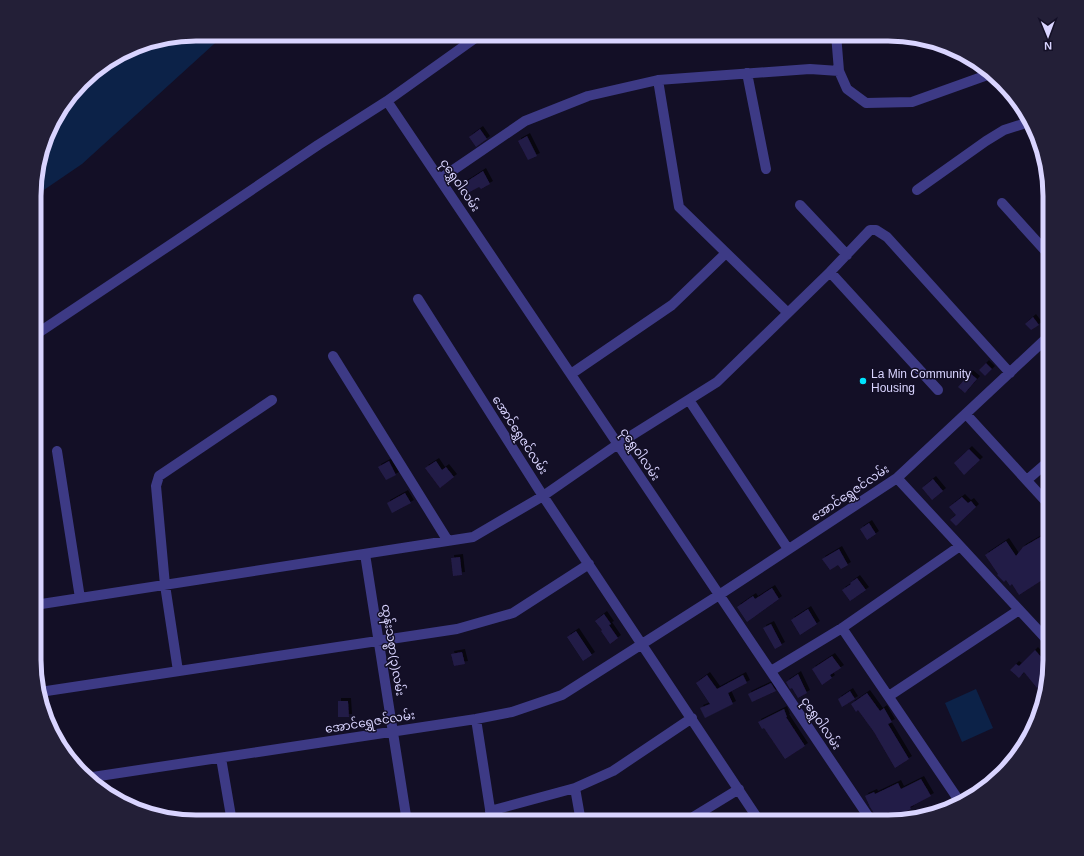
<svg xmlns="http://www.w3.org/2000/svg" width="1084" height="856" font-family="Arial,'Noto Sans Myanmar',sans-serif">
<style>
.water{fill:#0c2248}
.building{fill:#241b47;filter:url(#shadow)}
.lines{fill:none;stroke-linecap:round;stroke-linejoin:round}
.minor{stroke:#3d3a85;stroke-width:10}
.poi-dot{fill:#00e5ff;stroke:#130f26;stroke-width:1.5}
.labels{text-anchor:middle;dominant-baseline:central;stroke-width:3;stroke-linejoin:round;paint-order:stroke}
.street-label{font-size:12px;fill:#d9d4ff;stroke:#130f26}
.poi-label{font-size:12px;fill:#d9d4ff;stroke:#130f26;text-anchor:start}
.rim{fill:none;stroke:#d9d4ff;stroke-width:5}
</style>
<defs>
<filter id="shadow"><feDropShadow dx="3" dy="-3" stdDeviation="0" flood-color="#0009"/></filter>
</defs>
<rect width="100%" height="100%" fill="#130f26"/>
<path class="water" d="M196,34H225L82,164L35,196V174L56,115L89,74L144,43Z
M976,689L993,728L962,742L945,703Z"/>
<path class="building" d="M480,129L487,139L476,147L469,137Z
M527,136L537,156L528,160L518,141Z
M483,171L490,184L481,189L479,187L464,195L459,186L469,180Z
M1033,317L1039,325L1031,330L1025,324Z
M986,363L992,369L985,376L979,370Z
M970,373L977,379L965,393L958,387Z
M969,449L980,460L964,475L954,463Z
M389,461L396,475L386,480L378,467Z
M436,461L442,470L446,467L454,477L440,488L425,468Z
M933,479L943,491L932,500L922,488Z
M405,493L411,503L392,513L387,503Z
M962,497L968,503L971,501L976,507L956,526L950,520L956,515L949,507Z
M869,523L876,534L867,540L860,529Z
M1042,536L1050,549V575L1019,595L1012,584L1010,586L1006,580L1004,582L997,575L998,574L985,555L1006,541L1016,556L1023,547Z
M839,549L848,565L841,569L838,565L830,570L822,559Z
M460,557L462,575L453,576L451,558Z
M857,578L866,590L850,601L842,590L851,584L850,583Z
M772,588L779,599L747,622L737,607L753,596L755,599Z
M808,609L817,624L800,635L791,620Z
M604,614L611,624L609,625L618,638L610,644L601,631L602,630L595,621Z
M771,624L782,645L775,649L763,628Z
M576,631L592,655L583,661L567,637Z
M1035,650L1050,667L1047,680L1037,688L1024,672L1019,678L1010,670L1016,664L1019,666Z
M462,652L465,664L454,666L451,654Z
M832,656L841,668L830,675L832,678L822,685L812,669Z
M798,674L807,693L798,698L792,688L790,689L786,682Z
M707,675L717,689L743,675L747,683L728,693L733,704L705,718L700,708L710,704L696,683Z
M771,683L776,691L752,702L748,694Z
M850,691L855,699L842,707L838,699Z
M867,693L880,711L884,708L892,722L888,724L909,759L895,768L874,732L858,710L856,712L851,704Z
M338,701H348L349,717H338Z
M784,709L787,717H786L805,746L785,759L764,728L762,729L758,722Z
M921,779L931,796L910,807L911,809L892,818L889,812L877,818L870,807L865,796L874,792L875,794L898,783L901,789Z"/>
<g class="lines">
<path class="minor" d="M836,34L839,71L847,89L866,103L912,102L993,73
M747,73L766,169
M658,80L679,207L788,313
M387,101L872,822
M440,179L525,121L588,96L658,80L810,69L839,71
M917,190L986,141L1004,130L1029,122
M1002,203L1050,256
M800,205L847,255
M830,272L938,390
M418,299L543,496L760,822
M35,335L179,239L318,145L387,101L481,34
M333,356L448,541
M571,374L672,305L726,253
M689,400L788,549
M966,414L1050,506
M57,451L80,598
M897,478L1050,643
M1027,480L1050,460
M365,554L407,822
M35,605L473,537L543,496L618,444L717,382L830,272L870,230H876L887,237L1010,373
M842,628L960,802
M178,671L165,585L156,486L159,476L272,400
M771,671L842,628L960,546
M40,692L457,629L513,613L589,564
M889,696L1019,610
M476,719L492,822
M221,758L232,822
M86,778L476,719L512,712L562,695L719,595L897,478L1050,335
M575,788L581,822
M490,811L575,788L613,771L692,718
M931,814L960,802
M685,822L739,789"/>
</g>
<circle class="poi-dot" cx="863" cy="381" r="4"/>
<g class="labels">
<g class="street-label">
<text transform="translate(460 185) rotate(56)">ငုရွှေဝါလမ်း</text>
<text transform="translate(520 435) rotate(57)">အောင်ရွှေဇင်လမ်း</text>
<text transform="translate(640 454) rotate(56)">ငုရွှေဝါလမ်း</text>
<text transform="translate(850 493) rotate(-34)">အောင်ရွှေဇင်လမ်း</text>
<text transform="translate(393 650) rotate(81)">ထွန်းသစ္စာ(၃)လမ်း</text>
<text transform="translate(370 722) rotate(-9)">အောင်ရွှေဇင်လမ်း</text>
<text transform="translate(821 723) rotate(56)">ငုရွှေဝါလမ်း</text>
</g>
<g class="poi-label">
<text x="871" y="374">La Min Community<tspan x="871" dy="14">Housing</tspan></text>
</g>
</g>
<path d="M0 0H1084V856H0ZM196 41H888A155 155 0 0 1 1043 196V660A155 155 0 0 1 888 815H196A155 155 0 0 1 41 660V196A155 155 0 0 1 196 41Z" fill="#231f37" fill-rule="evenodd"/>
<path class="rim" d="M196 41H888A155 155 0 0 1 1043 196V660A155 155 0 0 1 888 815H196A155 155 0 0 1 41 660V196A155 155 0 0 1 196 41Z"/>
<g transform="translate(1048 36) rotate(179)" stroke="#130f26" stroke-width="3" paint-order="stroke">
<path d="M0-3L7 15L0 10L-7 15Z" fill="#d9d4ff"/>
<text y="-6" font-size="11" font-weight="bold" text-anchor="middle" fill="#d9d4ff">N</text>
</g>
</svg>
